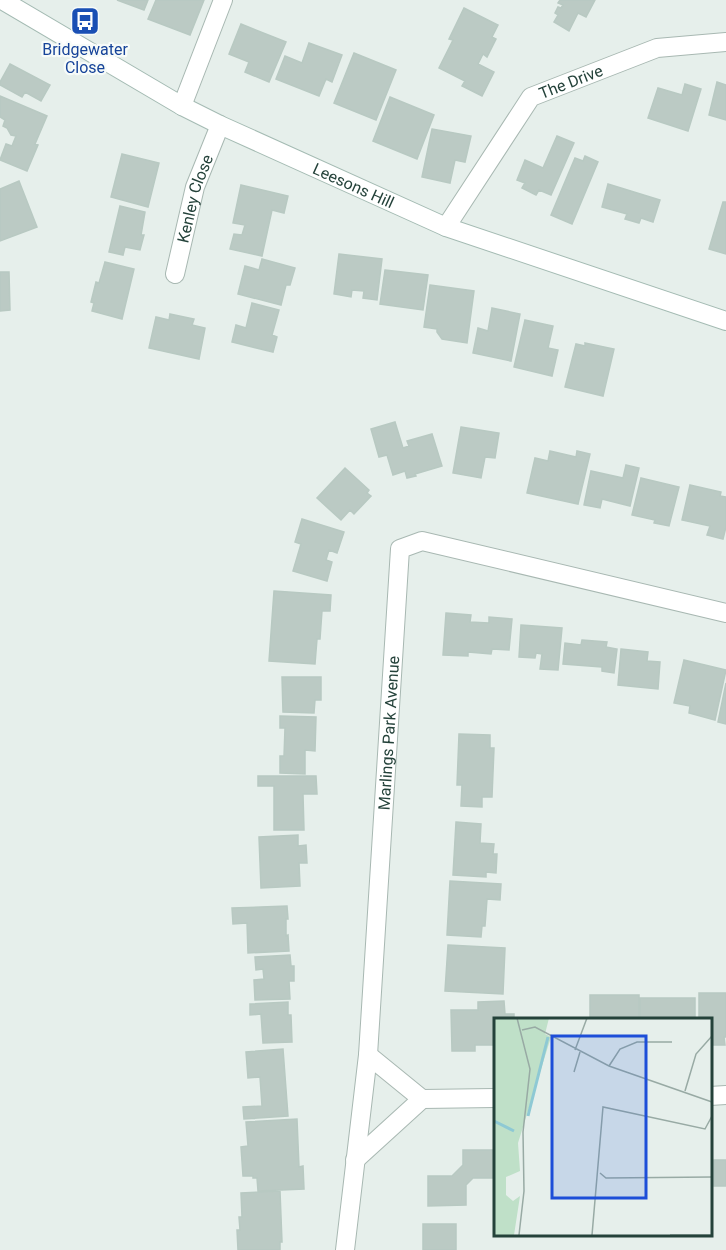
<svg xmlns="http://www.w3.org/2000/svg" width="726" height="1250" font-family="Roboto,sans-serif">
<style>
.building{fill:#bbcac4;stroke:#b8c9c2;stroke-width:1.5}
.lines{fill:none;stroke-linecap:round;stroke-linejoin:round}
.street-casing{stroke:#a8b8b2;stroke-width:20}
.secondary-casing{stroke:#a4bbb3;stroke-width:20}
.street{stroke:#fff;stroke-width:18}
.secondary{stroke:#fff;stroke-width:18}
.labels{text-anchor:middle;dominant-baseline:central;stroke-width:4.5;stroke-linejoin:round;paint-order:stroke}
.transit-label{font-size:16px;fill:#164399;stroke:#f7fbf9}
.street-label{font-size:16px;fill:#24423a;stroke:#f7fbf9}
.inset-river{fill:none;stroke:#8ec9d4;stroke-width:3}
.inset-road{fill:none;stroke:#98aaa4;stroke-width:1.5}
.view{fill:#1d4ed8;fill-opacity:0.15;stroke:#1d4ed8;stroke-width:3}
.inset-edge{fill:none;stroke:#24423a;stroke-width:3}
</style>
<rect width="100%" height="100%" fill="#e6efeb"/>
<path class="building" d="M117,0H148L144,10Z
M156,0H204L190,35L148,19Z
M560,0H595L586,17L578,13L569,31L554,22L558,15L555,13L558,7L561,8L563,5L558,3Z
M464,8L498,25L492,37L496,39L487,57L483,54L478,64L494,72L482,96L462,86L465,81L439,68L453,40L449,39Z
M241,24L286,42L269,82L245,72L249,62L229,54Z
M309,43L342,55L332,82L326,79L319,96L276,79L285,56L302,63Z
M354,53L396,70L376,120L334,103Z
M10,64L50,85L41,101L25,92L22,97L0,85V82Z
M717,82L726,85V120L709,115Z
M685,84L701,89L688,131L648,118L658,88L682,95Z
M0,96L47,116L35,144L38,145L27,171L0,160L6,144L12,146L16,136L11,135L7,128L3,126L5,120L0,117Z
M390,97L434,115L417,159L373,141Z
M432,129L471,136L465,162L455,160L450,183L422,177Z
M557,136L574,143L551,195L539,190L536,195L522,188L525,183L517,180L525,160L543,168Z
M122,154L159,163L148,207L111,197Z
M585,156L598,162L572,224L551,215L575,158L583,161Z
M19,181L37,227L0,241V189Z
M608,184L660,200L653,222L641,218L639,223L625,219L627,214L602,207Z
M241,185L288,196L284,213L272,210L262,256L230,249L234,234L242,235L245,225L233,223Z
M723,202H726V254L709,249Z
M120,206L145,212L141,235H144L140,250L125,247L123,255L109,252Z
M339,254L382,259L377,300L363,298L364,291L352,290L351,297L334,294Z
M262,259L295,268L290,285H286L281,305L238,294L245,266L259,270Z
M105,262L134,269L122,319L92,311L94,303L91,302L96,282L99,283Z
M385,270L428,275L423,310L380,304Z
M0,272H9L10,310L0,311Z
M430,285L474,291L467,343L442,339L437,332V329L424,327Z
M252,303L279,310L272,335L277,337L273,352L232,342L236,325L246,328Z
M492,308L520,314L511,361L473,353L478,328L488,331Z
M170,314L194,319L192,325L205,328L199,359L149,348L156,317L169,320Z
M525,320L553,326L548,348L558,350L552,376L514,367Z
M585,343L614,349L603,396L565,387L576,344L585,346Z
M395,422L403,448L409,446L407,441L432,434L442,466L415,474L416,476L407,478L405,471L393,475L387,455L379,457L371,429Z
M461,427L499,433L495,458L485,457L481,478L453,473Z
M550,451L576,457L577,451L590,454L578,504L527,493L535,458L548,461Z
M626,465L639,468L630,506L602,499L600,508L584,505L591,471L623,478Z
M345,468L369,490L367,493L371,496L354,514L350,510L341,520L317,498Z
M641,478L679,487L669,526L654,523L655,520L632,515Z
M690,485L721,492L720,496L726,497V527L723,539L707,535L710,526L682,520Z
M302,519L344,532L337,553L329,550L326,560L332,562L327,581L293,571L301,544L295,542Z
M274,591L331,595L330,611H322L320,639H317L315,664L269,661Z
M446,613L471,615L470,622L489,623V617L512,619L509,650L492,649L491,654L468,652V656L443,655Z
M521,625L562,628L558,670L540,669L542,654L536,653L535,658L519,657Z
M582,640L607,642L606,647L617,649L614,673L602,671V667L563,664L565,643L581,645Z
M621,649L648,652L647,661L660,662L658,689L618,685Z
M684,660L726,670L715,720L689,713L690,706L674,703Z
M282,677H321V700H315L314,713L283,712Z
M726,683V724L718,722Z
M280,716L316,717L315,751L305,750V774L280,773V756H284L285,728H280Z
M459,734L490,735V748H494L492,797H482V807L461,806L462,785H457Z
M258,776H316L317,794H303L304,830H274V786H258Z
M456,822L481,824L480,843L494,844L493,854H497L496,873L486,872V877L453,875Z
M298,835V846L306,845L307,863H299L300,886L261,888L259,837Z
M450,881L501,884L500,900L487,899L485,926H482L481,937L447,935Z
M287,906L288,919H286V936L288,935L289,951L248,953L247,923L233,924L232,908Z
M448,945L505,948L503,994L445,991Z
M290,955L291,966H294V981H289L290,999L255,1000L254,980L264,979L263,969L256,970L255,957Z
M699,993H726V1037H724L725,1045H713V1040H710V1019H699Z
M590,995H639V1019H590Z
M640,998H695V1019H640Z
M504,1001L505,1014H514V1019H495V1045H475V1051H452L451,1010H478V1002Z
M288,1002V1015H291L292,1042L263,1043L261,1014L250,1015V1004Z
M283,1049L288,1116L244,1119L243,1107L262,1106L260,1077L248,1078L246,1052Z
M297,1119L299,1167L303,1166L304,1189L258,1191L257,1178H253V1176H243L241,1147L248,1146L246,1122Z
M463,1150H495V1178H473L466,1185V1205L428,1206V1176H452L463,1165Z
M714,1160H726V1186H714Z
M280,1191L282,1242H280V1250H238L237,1230H240L239,1217H242L241,1193Z
M423,1224H456V1250H423Z"/>
<g class="lines">
<g class="street-casing">
<g id="street">
<path d="M182,106L223,0"/>
<path id="s1" d="M446,227L531,97L657,48L726,42"/>
<path id="s2" d="M175,274L195,187L220,125"/>
<path d="M368,1055L422,1099L495,1098"/>
<path d="M710,1096L726,1095"/>
<path d="M355,1160L422,1099"/>
<path id="s3" d="M345,1250L368,1055L400,549L422,541L726,613"/>
</g>
</g>
<g class="secondary-casing">
<g id="secondary">
<path id="s4" d="M2,0L182,106L220,125L446,227L726,321"/>
</g>
</g>
<use href="#street" class="street"/>
<use href="#secondary" class="secondary"/>
</g>
<defs>
<g id="bus-square" transform="scale(1.5)"><rect x="-9" y="-9" width="18" height="18" rx="4" fill="#1a4fb4" stroke="#f7fbf9"/><path d="M-5-6H5V4H4V6H2V4H-2V6H-4V4H-5ZM-3.5-4V0h7V-4ZM-3.5 1.2v1.5H-2V1.2ZM2 1.2v1.5H3.5V1.2Z" fill="#fff"/></g>
</defs>
<g fill-rule="evenodd">
<use href="#bus-square" x="85" y="21"/>
</g>
<g class="labels">
<g class="transit-label">
<text x="85" y="49">Bridgewater<tspan x="85" dy="18">Close</tspan></text>
</g>
<g class="street-label">
<text stroke="none"><textPath href="#s1" startOffset="198">The Drive</textPath></text>
<text stroke="none"><textPath href="#s4" startOffset="398">Leesons Hill</textPath></text>
<text stroke="none"><textPath href="#s2" startOffset="78">Kenley Close</textPath></text>
<text stroke="none"><textPath href="#s3" startOffset="519">Marlings Park Avenue</textPath></text>
</g>
</g>
<g transform="translate(494 1018)">
<rect width="218" height="218" fill="#e6efeb"/>
<path d="M0,0H55L51,16L57,19L24,125L26,153L12,159V177L19,183L26,178L20,217H0Z" fill="#bfe0c8"/>
<path class="inset-river" d="M34,98L54,19M0,103L20,113"/>
<path class="inset-road" d="M23,0L36,51L29,114L30,173L25,217M28,12L41,9L115,48L218,84M81,32L93,0M115,48L126,31L143,24H178M80,54L86,34M191,73L202,36L218,18M106,155L112,160L218,159M98,217L109,89L211,111L218,98M176,217H218"/>
<path class="view" d="M58,18H152V180H58Z"/>
<rect width="218" height="218" class="inset-edge"/>
</g>
</svg>
